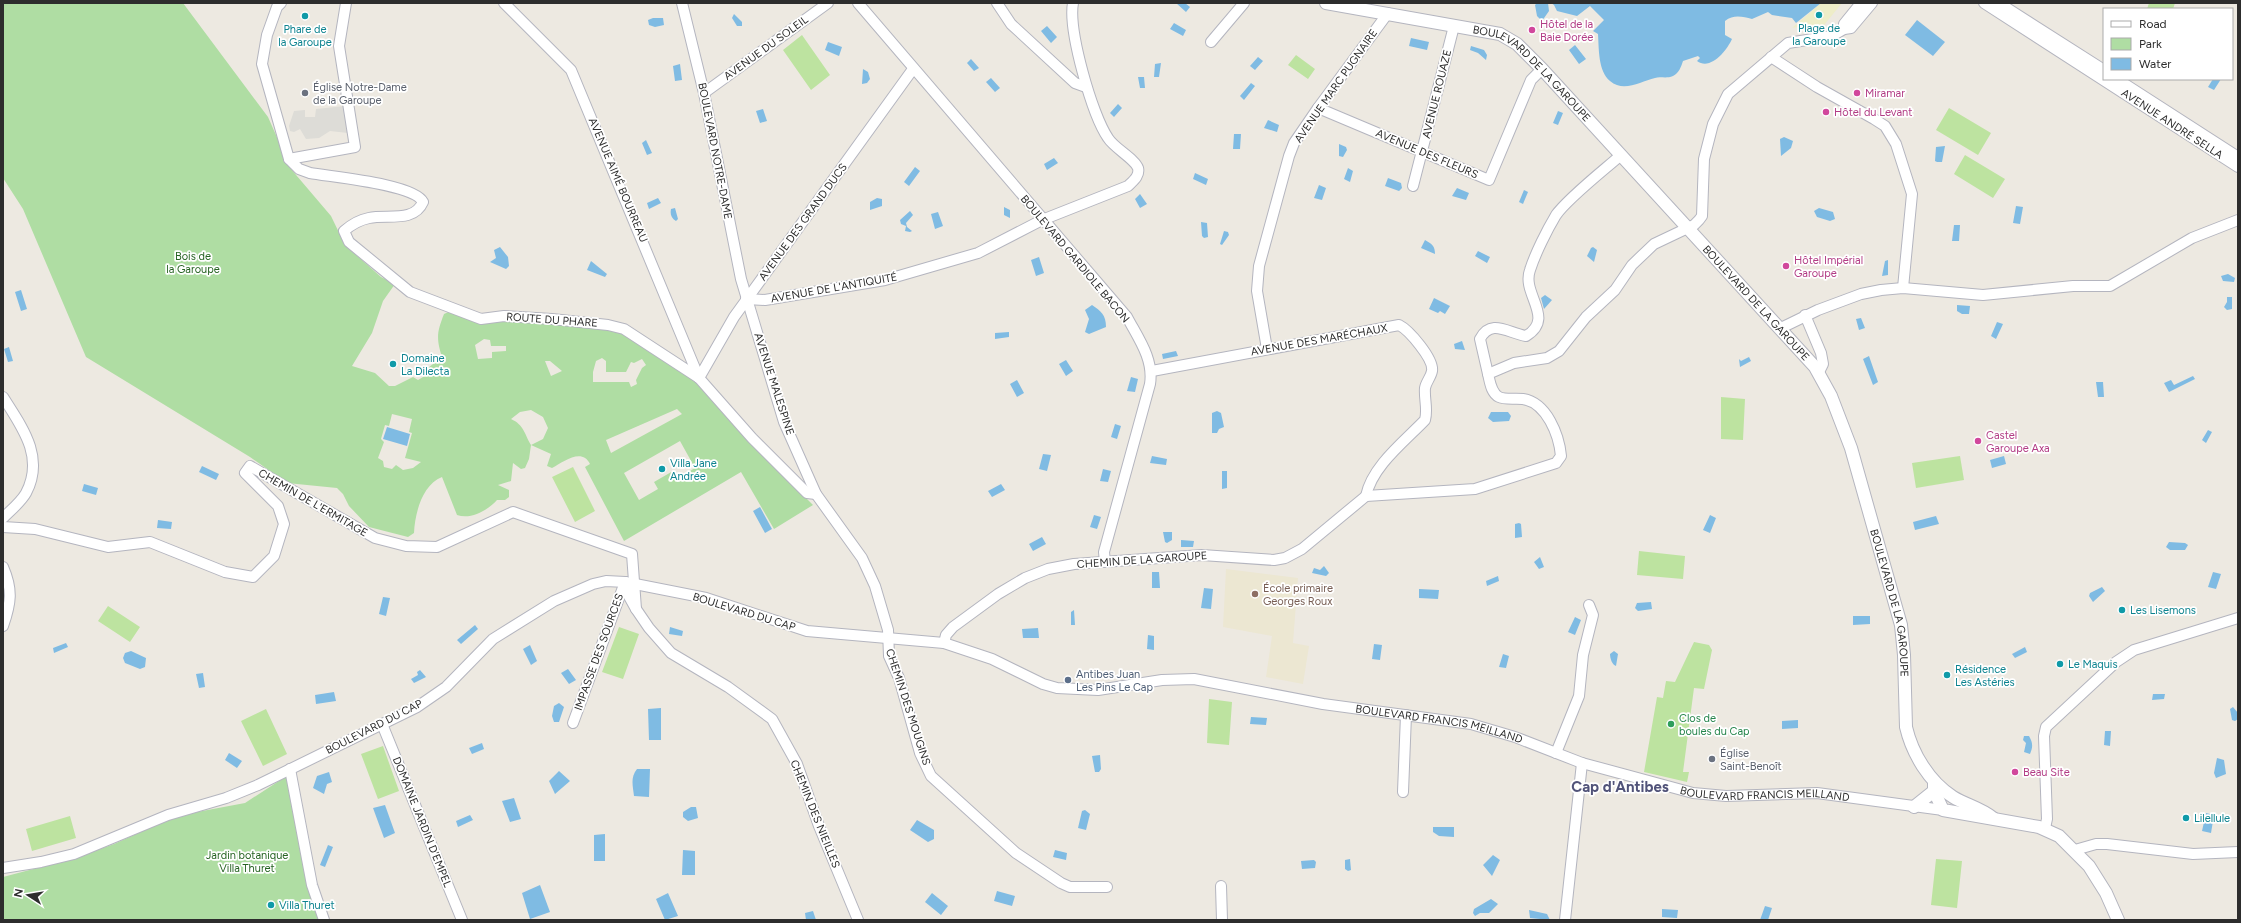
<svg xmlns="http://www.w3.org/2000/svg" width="2241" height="923" font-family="Figtree,sans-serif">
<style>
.education{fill:#ece7d2}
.green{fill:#afdda3;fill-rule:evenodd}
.sand{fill:#eeedc8}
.pitch{fill:#bde3a0}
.plaza{fill:#dddcd7}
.water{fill:#7fbbe3}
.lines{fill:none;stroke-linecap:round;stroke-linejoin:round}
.minor-casing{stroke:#b4b5bf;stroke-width:12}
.tertiary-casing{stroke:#b4b5bf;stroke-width:14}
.minor{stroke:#fff;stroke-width:10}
.tertiary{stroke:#fff;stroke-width:12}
.culture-dot{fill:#0f9aa8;stroke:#fff;stroke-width:1.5}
.hotel-dot{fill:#d1479c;stroke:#fff;stroke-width:1.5}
.worship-dot{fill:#6b7280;stroke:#fff;stroke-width:1.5}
.education-dot{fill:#8d6e63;stroke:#fff;stroke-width:1.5}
.service-dot{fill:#5c6f8a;stroke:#fff;stroke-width:1.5}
.leisure-dot{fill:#2e9e5b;stroke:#fff;stroke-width:1.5}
.labels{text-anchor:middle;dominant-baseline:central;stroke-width:3.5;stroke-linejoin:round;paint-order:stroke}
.hotel-label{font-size:11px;fill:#b23c85;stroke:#fff;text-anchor:start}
.culture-label{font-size:11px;fill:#0d838f;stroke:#fff;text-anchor:start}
.street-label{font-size:11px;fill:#2d2d2d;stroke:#fff}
.worship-label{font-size:11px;fill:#5b616d;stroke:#fff;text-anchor:start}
.park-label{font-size:11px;fill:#276423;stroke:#fff}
.education-label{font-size:11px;fill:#785e54;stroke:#fff;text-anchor:start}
.service-label{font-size:11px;fill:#4e5e75;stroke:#fff;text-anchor:start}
.leisure-label{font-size:11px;fill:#27864d;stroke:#fff;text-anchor:start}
.district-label{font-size:15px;font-weight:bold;fill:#515379;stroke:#fff}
</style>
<rect width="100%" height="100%" fill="#ede9e1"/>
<path class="education" d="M1226,569L1298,578L1293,643L1309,646L1303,684L1266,677L1272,636L1223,627Z"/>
<path class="green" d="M3,3H183L268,117L291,169L331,216L345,245L381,277L395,284L383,301L372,333L352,366L375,373L389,386H395L413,377L418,380L423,377L424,371L442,357C436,338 437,332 444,314L453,310L481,319L608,325L699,378L742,434L813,505L774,529L741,472L624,541L585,467L590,464C582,447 563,462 552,468L547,466L551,454L531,445L529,459L525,468L521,469L513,463L511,481L498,485L509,490V497L505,500H497C488,510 471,520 457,515L442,477C422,485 415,513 414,533L408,537L369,527L349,506L343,494L337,488L287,483L250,457L86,357L23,209L3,178ZM484,339L490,340L491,346H506V351L492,352V358L478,359L475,345ZM602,358L606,361V372H626L631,362L634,363L642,359L646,365L642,368L636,380L637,384L631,387L629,382H593V372L596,361ZM545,361H550L562,371L551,376ZM677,409L682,414L611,453L606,440ZM531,410L543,417L548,428L543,439L531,445C524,433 524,425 511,419L520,412ZM392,414L412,419L409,432L412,433L405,458L421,462L413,468L403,470L396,465L392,469L384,467L383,461L378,458L384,442L381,439L385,425L389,426ZM680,441L695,468L678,478L673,471L654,482L658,489L639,500L624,473Z
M285,777L288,778L320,920H3V877L75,858L114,844L165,821L197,812L245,803Z"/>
<path class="sand" d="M1821,3H1842L1820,30L1810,25L1792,28Z"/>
<path class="pitch" d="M2149,3H2175L2173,9H2147Z
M802,35L830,75L811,90L783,50Z
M1296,55L1315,69L1308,79L1288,65Z
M1949,108L1991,133L1978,155L1936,130Z
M1965,155L2005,179L1993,198L1954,174Z
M1721,397L1745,399L1743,440L1721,439Z
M1960,456L1964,480L1916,488L1912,463Z
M573,467L595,511L575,522L552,477Z
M1639,551L1685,556L1683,579L1637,575Z
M108,606L140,627L130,642L98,621Z
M619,627L639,634L623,679L602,672Z
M1694,642L1709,645L1712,650L1704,689L1694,688L1683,772H1689L1687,782L1644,772L1657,697L1663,698L1666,681L1675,682Z
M1209,699L1232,702L1229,745L1207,743Z
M266,709L287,754L263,766L241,721Z
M383,746L399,791L378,799L361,754Z
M70,816L76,838L32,851L26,829Z
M1936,859L1962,861L1957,908L1931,905Z"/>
<path class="plaza" d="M345,106L348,133L330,131L319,138L306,139L300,129L294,132L290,131L289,126L294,111L305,110V117H315L316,109Z"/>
<path class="water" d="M1176,3H1185L1190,7L1186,12Z
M1537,3H1548L1549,11L1542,21L1537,16L1535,5Z
M1551,3H1821L1796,23L1792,18L1772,15L1768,12L1752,19C1743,17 1734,14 1725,21V35L1732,39C1727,50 1711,71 1697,61L1700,58L1698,56L1683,61C1681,67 1679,73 1673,76C1666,79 1660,76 1655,78C1641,81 1624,93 1610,81C1598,71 1599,49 1598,34L1593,31L1604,20L1590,6L1577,16L1557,11L1554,5Z
M734,14L742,22V26H737L732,18Z
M653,18H663L664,25L655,27L649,25L648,20Z
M1917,20L1945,42L1933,56L1905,35Z
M1174,23L1186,30L1183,36L1170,29Z
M1047,26L1057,37L1051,43L1041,31Z
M1411,38L1429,42L1427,50L1409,46Z
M828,42L842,47L839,56L825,50Z
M1575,45L1586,59L1579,64L1569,50Z
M1471,46L1484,50L1487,55L1486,60L1478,53L1470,50Z
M1258,57L1263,61L1255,70L1250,66Z
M971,59L979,68L974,71L967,63Z
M1161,63L1159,77H1154L1155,64Z
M680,64L682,80L675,81L673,66Z
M863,69L868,72L870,79L867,83L862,84Z
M1138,77H1144L1145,88H1140Z
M991,78L1000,88L995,92L986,82Z
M2213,79H2221L2214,90L2208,87Z
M1251,83L1255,86L1244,100L1240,96Z
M1118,104L1122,108L1114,117L1110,113Z
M763,109L767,121L760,123L756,111Z
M1558,111L1563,113L1558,125L1553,123Z
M1268,120L1279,125L1277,132L1264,128Z
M1234,134H1241L1240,149H1233Z
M1784,137L1793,141L1791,148L1781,156L1780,139Z
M646,140L652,153L647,155L642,143Z
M1339,144L1346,147L1347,150L1343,157L1339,156Z
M1945,146L1942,162H1937L1935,161L1936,147Z
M1054,158L1058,163L1047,170L1044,164Z
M915,167L920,171L909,186L904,182Z
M1348,168L1353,171L1350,182L1344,179Z
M1195,173L1208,179L1206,185L1193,179Z
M1388,178L1401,183L1402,188L1399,191L1385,186Z
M1319,185L1326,188L1322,200L1314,198Z
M1457,188L1469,193L1466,200L1452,196Z
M1524,190L1528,192L1523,204L1519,202Z
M1140,194L1147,204L1140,208L1135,199Z
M658,198L661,203L649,209L647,203Z
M877,198L882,199V206L870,210V202Z
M2016,206L2023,207L2020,224L2013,223Z
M1004,207L1010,210V218L1004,215Z
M675,208L678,219L676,221C671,218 670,214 671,209Z
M1819,208L1833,212L1835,219L1830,221L1817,217L1814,211Z
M910,211L913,215L906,223L907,227L912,231L910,232L905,231L906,226L901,224L900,220Z
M938,212L943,226L935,229L931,214Z
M1201,222L1207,223L1208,237L1204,238L1202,236Z
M1954,225H1960L1959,241H1952Z
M1224,231L1228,232L1229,235L1222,245L1220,244Z
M1425,240C1432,244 1435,246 1435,254L1421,248Z
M500,247L508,257L509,266L506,269L490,262L496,258L494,250Z
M1593,247L1597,250L1594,262L1587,256L1591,248Z
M1478,251L1490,257L1487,263L1475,256Z
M1039,257L1044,273L1036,276L1031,260Z
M1888,260V275L1882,276L1885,261Z
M591,261L607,274L605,277L587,270Z
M2228,274L2235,278L2234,282L2223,281L2221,276Z
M21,290L27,309L21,311L15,292Z
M1545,295L1552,300L1544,309L1541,298Z
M2227,297H2232V309L2227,310L2224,307L2227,302Z
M1434,298L1450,306L1445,314L1440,311L1438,313L1429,309Z
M1092,305C1101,311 1106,315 1106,327L1089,334L1085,332L1089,319L1085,310Z
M1957,305L1970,306L1969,314H1962L1957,311Z
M1861,318L1865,328L1859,330L1856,319Z
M1997,322L2003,324L1996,339L1991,336Z
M1009,332V337L995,339V333Z
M1462,341L1465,350L1455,349L1454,344Z
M9,347L13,361L8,362L4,349Z
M1176,351L1178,356L1163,359L1162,354Z
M1869,356L1878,382L1873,385L1863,359Z
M1749,357L1751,361L1740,367L1739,359L1741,361Z
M1066,360L1073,371L1066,376L1059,364Z
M2193,376L2195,379L2169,392L2164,383L2171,380L2174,385Z
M1131,377L1138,379L1135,392L1127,391Z
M1017,380L1024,393L1017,397L1010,384Z
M2096,382H2103L2104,397H2098Z
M1217,411L1221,413L1224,427L1219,429L1217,433H1212V413Z
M1491,412H1508L1511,416L1509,421L1493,422L1488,418Z
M1115,424L1121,426L1117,439L1111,437Z
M387,427L410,434L407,446L383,439Z
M2208,430L2212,432L2206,443L2202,440Z
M1043,454L1051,455L1047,471L1039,469Z
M1152,456L1167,459L1166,465L1150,463Z
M2004,456L2006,464L1992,468L1990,460Z
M202,466L219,474L216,480L199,472Z
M1103,469L1111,471L1108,482L1100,481Z
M1222,471H1227V488L1222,489Z
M84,484L98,488L96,495L82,491Z
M1001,484L1005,490L992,497L988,491Z
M760,507L772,529L765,533L753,511Z
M1094,515L1101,517L1097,529L1090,527Z
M1710,515L1716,518L1710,533L1703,530Z
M1936,516L1939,524L1915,530L1913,522Z
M158,520L172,522L171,529L157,528Z
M1519,523L1521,524L1522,537L1515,538V524Z
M1163,532H1172V540L1167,543L1165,542Z
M1042,537L1046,544L1033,551L1029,544Z
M1181,540L1194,541L1193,547H1181Z
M2169,542L2185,543L2188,545L2185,550H2170L2166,547Z
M1540,557L1544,567L1539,569L1534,562Z
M1324,566L1329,573L1326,576L1312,573L1314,568L1320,570Z
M1152,572H1159L1160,588H1152Z
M2213,572L2221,574L2216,589L2208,587Z
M1498,576L1499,581L1487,586L1486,581Z
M2102,587L2105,591L2093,602L2089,596L2090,593Z
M1204,588L1213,589L1211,609L1201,608Z
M1419,589L1439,590L1438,599L1419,598Z
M383,597L390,598L386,616L379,614Z
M1651,602L1652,609L1638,611L1635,608L1637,603Z
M1074,610L1075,625H1071V612Z
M1853,616H1870V624L1853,625Z
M1575,617L1581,620L1575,635L1568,632Z
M475,625L478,629L461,644L457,640Z
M670,627L683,631L682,636L669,634Z
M1038,628L1039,638H1023L1022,629Z
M1148,635L1154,636V650L1147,649Z
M66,643L68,647L54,653L53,648Z
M1374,644L1382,645L1380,660L1372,659Z
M530,645L537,661L531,665L523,649Z
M2025,647L2027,652L2015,658L2012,654Z
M131,651L146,658L145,667L140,669L125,663L123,658L125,653Z
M1614,651L1618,654L1616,666C1612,665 1610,658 1610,654Z
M1503,654L1509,656L1506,668L1499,667Z
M568,669L576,680L569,684L561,673Z
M420,670L426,677L414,683L411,679L418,675L417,672Z
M203,673L205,687L199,688L196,674Z
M334,692L336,701L316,704L315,695Z
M2153,694H2165L2164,699L2152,700Z
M559,703L564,707L559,722H554L552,716L554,706Z
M2233,707L2238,713V719L2235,721L2232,720L2230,709Z
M661,708V740H649L648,709Z
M1251,717L1267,718L1266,725L1250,724Z
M1798,720V728L1782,729V721Z
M2105,731H2111L2110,746L2104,745Z
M2024,736H2029C2033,743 2033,747 2030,754L2024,752L2026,743L2023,740Z
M482,743L484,749L472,754L469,748Z
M229,753L242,761L237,768L225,760Z
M1100,755L1101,769L1099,772H1095L1092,756Z
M2217,758L2224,760L2226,774L2216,778L2214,773Z
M637,769H650L649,797L634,796C633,786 630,778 637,769Z
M559,771L570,781L555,794L549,781Z
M329,772L332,782L327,784L324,794L313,788L317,776Z
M514,798L521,819L510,822L502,801Z
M385,805L395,833L384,838L373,808Z
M691,807H696L698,818L688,821L683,817V812Z
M1085,810L1090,814L1086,830L1078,828L1082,811Z
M2206,813L2214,815L2211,833L2202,831Z
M470,815L473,820L458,827L456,821Z
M917,820L934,830V839L928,842L910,830Z
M1433,827H1454V837L1439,836L1433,832Z
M605,834V861H594V835Z
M328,845L333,847L325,867L320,865Z
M683,850L695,851V875H682Z
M1055,850L1067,853L1066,860L1053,857Z
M1493,855L1500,860L1492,876L1483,865Z
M1350,859L1351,870L1348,871L1345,869V860Z
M1314,860L1316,862L1315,868L1302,869L1301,861Z
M540,885L550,912L530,919L522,893Z
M997,891L1015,896L1012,906L994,901Z
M668,893L678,916L665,920L656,899Z
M932,893L948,906L941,915L925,902Z
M1491,899L1498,904L1489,913H1480L1475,916L1473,913L1474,909Z
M1765,906L1772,908L1768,920H1760Z
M1662,909L1678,910L1677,918L1662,917Z
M1529,910L1547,914L1550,920L1530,918Z
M813,911L816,920H806L805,913Z"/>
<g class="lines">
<g class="minor-casing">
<g id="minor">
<path d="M281,3L277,7L267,35L262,64L289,159L299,169L310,173C332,177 414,184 423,202C414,223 387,214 369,218C359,220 352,224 344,231L349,242L410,292L481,319L504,316L552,319L608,325L624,329L699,378L752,438L807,493L816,494"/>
<path d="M504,3L571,70L699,378"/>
<path d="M682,3L704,93L741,279L784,422L816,494L862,558L875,586L888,630L889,656L899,678L920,753L931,776L1016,853L1061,883L1070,887H1107"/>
<path d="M858,3L1127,317C1138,338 1154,359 1150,384L1104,552L1105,562"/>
<path d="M997,3L1011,24L1075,83L1086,87"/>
<path d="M1984,3L2238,167"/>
<path d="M1999,3L2104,70"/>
<path d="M1844,29V24L1861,3"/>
<path d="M1211,42L1244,3"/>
<path d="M1771,57L1817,87L1874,119L1885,126L1896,144L1912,194L1903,288"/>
<path d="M2117,79L2238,157"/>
<path d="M704,93L828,3"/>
<path d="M1318,108L1489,180L1531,80L1542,69"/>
<path d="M289,159L355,147L339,46L346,3"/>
<path d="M1413,186L1454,26"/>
<path d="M746,299L765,300L885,280L978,253L1042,220L1128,186C1133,181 1140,176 1138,168C1135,159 1114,148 1108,138C1092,115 1068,30 1073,3"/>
<path d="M1805,315L1821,353L1823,364L1819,372"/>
<path d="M1781,328L1818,310L1861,294L1881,290L1903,288L1983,295L2073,286H2110L2192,238L2238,220"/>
<path d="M1267,349L1257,291L1259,266L1289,156L1294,143L1318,108L1388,13"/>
<path d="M1152,371L1399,325C1409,330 1434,359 1432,371C1431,377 1426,382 1425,388C1424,399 1428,409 1425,420C1405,441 1372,466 1366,496"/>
<path d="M1488,374L1480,339C1491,318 1508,333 1526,336C1556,318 1521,294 1530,270C1535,254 1547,230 1556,215C1568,198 1604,170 1621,155"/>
<path d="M699,378L734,317L913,69"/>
<path d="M3,397C22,427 45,457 26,493C21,502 10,511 3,518"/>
<path d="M3,527L35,529L108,547L150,542L225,572L253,577L274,556L284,524L278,506L245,473L250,466L375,538L406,546L437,547L513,512L632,554L636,609"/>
<path d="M3,567C13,590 11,603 3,626"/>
<path d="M625,582L626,591L636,609L649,628L671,653L728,687L772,719L797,764L819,826L858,920"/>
<path d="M944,643L946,635L953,627L998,594L1025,578L1048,569L1074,564L1202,555L1274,560L1285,558L1302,549L1366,496L1475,489L1556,463L1561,456C1559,435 1547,403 1523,399C1516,398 1505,400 1499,397C1491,393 1490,382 1488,374L1514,363L1547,358L1559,351L1586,317L1615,290L1632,265L1654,244L1694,225L1699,220L1702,216L1704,159L1713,124L1728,94L1788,43L1832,36L1844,29L1851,28L1872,3"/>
<path d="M573,723L625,582"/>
<path d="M382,724L462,920"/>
<path d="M1556,753L1579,696L1583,655L1593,615L1589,605"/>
<path d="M290,769L312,885L324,920"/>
<path d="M1403,792L1406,715"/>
<path d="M2045,828L2047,819L2044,736L2046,727L2116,662L2134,650L2238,618"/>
<path d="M2075,850L2096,844H2107L2193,854L2238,852"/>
<path id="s1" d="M3,868L41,862L74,854L168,815L226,798L258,785L417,707L446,687L493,639L554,601L593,584L606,581L625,582L706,598L807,631L944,643L992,659L1043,684L1057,688L1098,690L1162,680L1194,679L1323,704L1471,724L1515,737L1582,763L1693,793L1726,796L1817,793L1943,810"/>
<path d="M1221,886L1222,920"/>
<path d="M1565,920L1582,763"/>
</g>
</g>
<g class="tertiary-casing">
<g id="tertiary">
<path id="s2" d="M1326,3L1500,34L1517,44L1542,69L1815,367L1831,396L1851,448L1901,625L1904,655L1906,727C1912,753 1929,782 1953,797C1966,805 1981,808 1993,818"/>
<path d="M1934,782V791L1943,810L2039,827L2059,836L2089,866L2106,893L2118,920"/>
<path d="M1914,807L1934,791"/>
</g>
</g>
<use href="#minor" class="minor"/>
<use href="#tertiary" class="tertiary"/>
</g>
<g class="culture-dot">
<circle cx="1819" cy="15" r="4"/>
<circle cx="305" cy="16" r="4"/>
<circle cx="393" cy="364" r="4"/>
<circle cx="662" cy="469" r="4"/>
<circle cx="2122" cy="610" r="4"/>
<circle cx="2060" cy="664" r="4"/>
<circle cx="1947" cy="675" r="4"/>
<circle cx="2186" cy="818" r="4"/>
<circle cx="271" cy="905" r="4"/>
</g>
<g class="hotel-dot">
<circle cx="1532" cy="30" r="4"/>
<circle cx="1857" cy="93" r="4"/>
<circle cx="1826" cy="112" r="4"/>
<circle cx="1786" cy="266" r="4"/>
<circle cx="1978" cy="441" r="4"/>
<circle cx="2015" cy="772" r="4"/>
</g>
<g class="worship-dot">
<circle cx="305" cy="93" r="4"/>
<circle cx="1712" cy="759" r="4"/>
</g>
<circle class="education-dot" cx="1255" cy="594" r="4"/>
<circle class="service-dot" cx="1068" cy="680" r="4"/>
<circle class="leisure-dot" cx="1671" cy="724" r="4"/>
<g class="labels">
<g class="hotel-label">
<text x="1540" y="24">Hôtel de la<tspan x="1540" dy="13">Baie Dorée</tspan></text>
<text x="1865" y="93">Miramar</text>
<text x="1834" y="112">Hôtel du Levant</text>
<text x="1794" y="260">Hôtel Impérial<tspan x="1794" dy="13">Garoupe</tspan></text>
<text x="1986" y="435">Castel<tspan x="1986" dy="13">Garoupe Axa</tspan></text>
<text x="2023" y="772">Beau Site</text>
</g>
<g class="culture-label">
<text x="1819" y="28" text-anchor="middle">Plage de<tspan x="1819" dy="13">la Garoupe</tspan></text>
<text x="305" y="29" text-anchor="middle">Phare de<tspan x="305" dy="13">la Garoupe</tspan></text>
<text x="401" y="358">Domaine<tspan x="401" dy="13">La Dilecta</tspan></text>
<text x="670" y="463">Villa Jane<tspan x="670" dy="13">Andrée</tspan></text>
<text x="2130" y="610">Les Lisemons</text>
<text x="2068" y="664">Le Maquis</text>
<text x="1955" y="669">Résidence<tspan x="1955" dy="13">Les Astéries</tspan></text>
<text x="2194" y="818">Lilellule</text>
<text x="279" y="905">Villa Thuret</text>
</g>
<g class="street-label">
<text transform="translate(766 48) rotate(-36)">AVENUE DU SOLEIL</text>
<text stroke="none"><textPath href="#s2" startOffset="225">BOULEVARD DE LA GAROUPE</textPath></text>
<text transform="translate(1336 86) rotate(-55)">AVENUE MARC PUGNAIRE</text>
<text transform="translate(1437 94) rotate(-76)">AVENUE ROUAZE</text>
<text transform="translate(2172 124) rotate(33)">AVENUE ANDRÉ SELLA</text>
<text transform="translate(715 151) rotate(79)">BOULEVARD NOTRE-DAME</text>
<text transform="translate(1427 154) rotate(23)">AVENUE DES FLEURS</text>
<text transform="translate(618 180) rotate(67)">AVENUE AIMÉ BOURREAU</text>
<text transform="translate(803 222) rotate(-54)">AVENUE DES GRAND DUCS</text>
<text transform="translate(1075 259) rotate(50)">BOULEVARD GARDIOLE BACON</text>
<text transform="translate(834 288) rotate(-10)">AVENUE DE L'ANTIQUITÉ</text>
<text stroke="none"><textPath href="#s2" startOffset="549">BOULEVARD DE LA GAROUPE</textPath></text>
<text transform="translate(552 320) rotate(4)">ROUTE DU PHARE</text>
<text transform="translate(1319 340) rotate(-10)">AVENUE DES MARÉCHAUX</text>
<text transform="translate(774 384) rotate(72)">AVENUE MALESPINE</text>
<text transform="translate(313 503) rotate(30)">CHEMIN DE L'ERMITAGE</text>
<text transform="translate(1142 560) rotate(-4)">CHEMIN DE LA GAROUPE</text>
<text stroke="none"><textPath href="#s2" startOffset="885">BOULEVARD DE LA GAROUPE</textPath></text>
<text transform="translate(744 612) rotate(17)">BOULEVARD DU CAP</text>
<text transform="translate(599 652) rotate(-70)">IMPASSE DES SOURCES</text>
<text transform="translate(908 707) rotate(72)">CHEMIN DES MOUGINS</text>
<text stroke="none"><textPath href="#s1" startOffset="1531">BOULEVARD FRANCIS MEILLAND</textPath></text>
<text transform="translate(374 727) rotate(-27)">BOULEVARD DU CAP</text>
<text stroke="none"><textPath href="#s1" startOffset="1867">BOULEVARD FRANCIS MEILLAND</textPath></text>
<text transform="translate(815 814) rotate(68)">CHEMIN DES NIEILLES</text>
<text transform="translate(422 822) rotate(68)">DOMAINE JARDIN D'EMPEL</text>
</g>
<g class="worship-label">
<text x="313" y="87">Église Notre-Dame<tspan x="313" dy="13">de la Garoupe</tspan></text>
<text x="1720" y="753">Église<tspan x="1720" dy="13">Saint-Benoît</tspan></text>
</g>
<g class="park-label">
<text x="193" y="256">Bois de<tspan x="193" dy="13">la Garoupe</tspan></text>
<text x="247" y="855">Jardin botanique<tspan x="247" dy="13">Villa Thuret</tspan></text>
</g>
<g class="education-label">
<text x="1263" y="588">École primaire<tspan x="1263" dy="13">Georges Roux</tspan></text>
</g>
<g class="service-label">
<text x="1076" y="674">Antibes Juan<tspan x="1076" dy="13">Les Pins Le Cap</tspan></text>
</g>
<g class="leisure-label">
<text x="1679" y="718">Clos de<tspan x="1679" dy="13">boules du Cap</tspan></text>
</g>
<g class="district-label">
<text x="1620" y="787">Cap d'Antibes</text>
</g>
</g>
<rect width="2241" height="923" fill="none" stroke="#2d2d2d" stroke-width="8"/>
<rect x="2103" y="8" width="130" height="72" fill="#ffffff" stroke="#ababab"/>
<rect x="2111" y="21" width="20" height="6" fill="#ffffff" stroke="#ababab"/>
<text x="2139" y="28" font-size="12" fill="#2d2d2d">Road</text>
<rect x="2111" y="38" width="20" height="12" fill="#afdda3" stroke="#ababab"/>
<text x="2139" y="48" font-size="12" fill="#2d2d2d">Park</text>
<rect x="2111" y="58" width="20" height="12" fill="#7fbbe3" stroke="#ababab"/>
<text x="2139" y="68" font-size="12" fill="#2d2d2d">Water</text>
<g transform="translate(28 895) rotate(282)" stroke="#ffffff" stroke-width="3" paint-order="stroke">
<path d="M0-3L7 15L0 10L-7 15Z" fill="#2d2d2d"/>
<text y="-6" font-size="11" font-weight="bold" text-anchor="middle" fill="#2d2d2d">N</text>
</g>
</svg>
